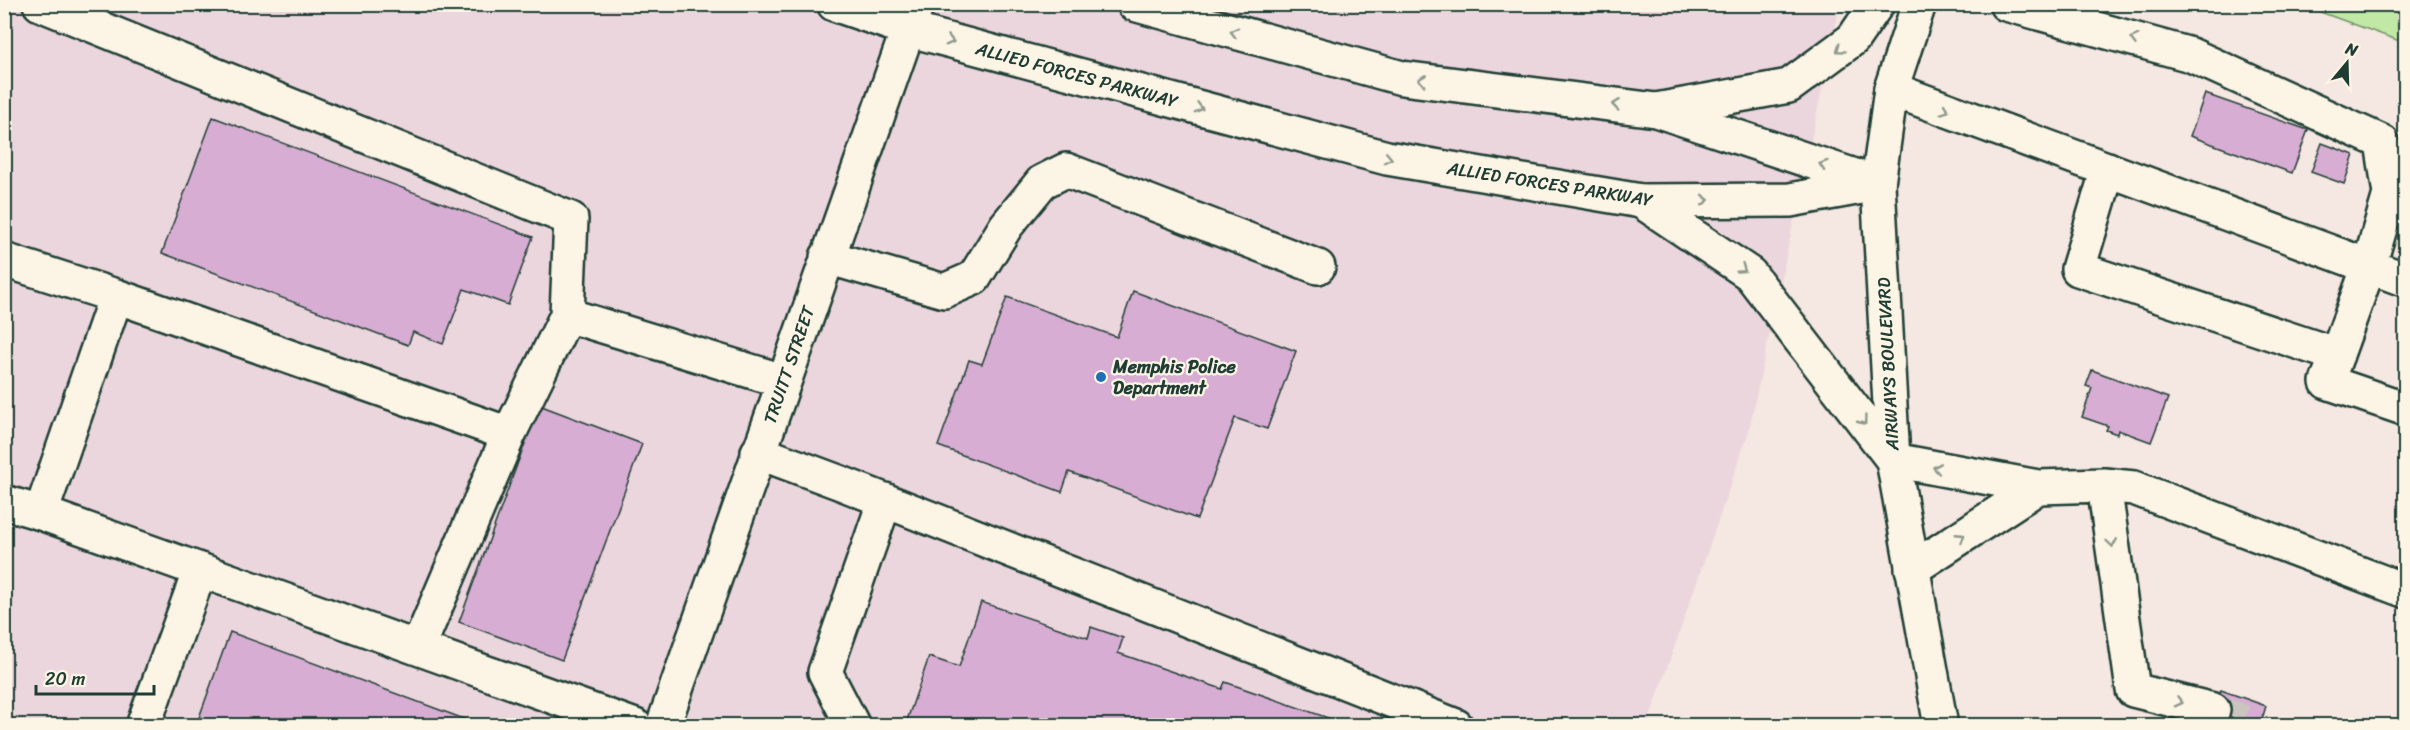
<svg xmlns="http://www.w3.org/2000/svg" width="2410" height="730" font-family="Sriracha,sans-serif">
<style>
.built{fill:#ecd6dd}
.green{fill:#c1e8a4;stroke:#70926c;stroke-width:1.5}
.building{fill:#d7add3;stroke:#1f3d34;stroke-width:1.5}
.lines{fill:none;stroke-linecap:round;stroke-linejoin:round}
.minor-tunnel{stroke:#cac5be;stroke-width:33;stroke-dasharray:33 16;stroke-linecap:butt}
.minor-casing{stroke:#1f3d34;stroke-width:38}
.major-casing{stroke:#1f3d34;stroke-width:38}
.minor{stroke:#fcf5e5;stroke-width:33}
.major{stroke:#fcf5e5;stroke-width:33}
.oneway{stroke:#8e998c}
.poi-dot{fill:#1f6fb2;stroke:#fcf5e5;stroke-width:2}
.labels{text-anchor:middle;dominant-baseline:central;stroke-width:4.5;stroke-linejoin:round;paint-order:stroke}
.street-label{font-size:18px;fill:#1f3d34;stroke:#fcf5e5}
.poi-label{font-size:18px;font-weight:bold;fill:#1f3d34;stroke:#fcf5e5;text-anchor:start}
</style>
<rect width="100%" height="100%" fill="#f5e7e1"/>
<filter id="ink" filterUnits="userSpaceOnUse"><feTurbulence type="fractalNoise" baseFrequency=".0167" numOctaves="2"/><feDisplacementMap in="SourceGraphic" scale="12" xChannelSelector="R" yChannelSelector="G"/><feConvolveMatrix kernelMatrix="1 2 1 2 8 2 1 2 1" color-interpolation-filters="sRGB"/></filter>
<g filter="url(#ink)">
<path class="built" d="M4,5H1840L1748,434L1647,726L5,725Z"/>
<path class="green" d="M2301,5H2405V43Z"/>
<path class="building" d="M2205,94L2308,130L2292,173L2190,136Z
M213,117L533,237L508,305L464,289L443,344L413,332L408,345L162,253Z
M2322,143L2354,155L2344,184L2311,172Z
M1133,291L1296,351L1267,429L1235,418L1197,519L1069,472L1062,492L938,446L969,360L982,364L1007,297L1117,337Z
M2092,370L2168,398L2151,442L2118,430L2117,434L2106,430L2108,426L2082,417L2092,388L2086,386Z
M539,405L642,444L562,660L459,622Z
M981,602L1088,638L1091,627L1123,638L1118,653L1222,689L1225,682L1351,726H905L929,657L959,667Z
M230,632L483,726H196Z
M2221,690L2266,706L2260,726H2208Z"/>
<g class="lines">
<path class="minor-tunnel" d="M2213,710L2255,726"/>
<g class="minor-casing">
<path id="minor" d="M40,4L571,219L567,315L783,381
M834,4L907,29L1387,158L1641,201L1790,200L1878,184
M1134,4L1402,78L1656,110L1876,183
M2006,4L2191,55L2382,142L2390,194L2369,266L2327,382L2406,409
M1891,89L2406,280
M2108,169L2078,269L2337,355
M827,257L944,291L974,278L1006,226L1042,182L1066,170L1318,267
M4,260L116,296L41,513L635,726
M116,296L509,434
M758,452L841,483L1456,726
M1893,460L2038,487L1912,569
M2104,485L2133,690L2213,710
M2038,487L2104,485L2134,488L2406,591
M4,502L41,513
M418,648L509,434L567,315
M143,726L200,570
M663,726L917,4
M853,726L825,672L885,500"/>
</g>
<g class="major-casing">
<path id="major" d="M1919,4L1891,89L1878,184L1893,460L1941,726
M1656,110L1789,86L1853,39L1877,4
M1641,201L1750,274L1893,460"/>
</g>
<use href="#minor" class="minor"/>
<use href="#major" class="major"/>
</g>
<defs><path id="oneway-chevron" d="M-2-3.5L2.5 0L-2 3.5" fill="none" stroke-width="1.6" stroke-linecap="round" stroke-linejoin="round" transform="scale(1.5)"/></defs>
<g class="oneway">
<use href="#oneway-chevron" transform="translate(1234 32) rotate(-165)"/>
<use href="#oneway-chevron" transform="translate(2134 39) rotate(-165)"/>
<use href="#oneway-chevron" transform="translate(950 41) rotate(15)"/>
<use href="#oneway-chevron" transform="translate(1840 49) rotate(144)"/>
<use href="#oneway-chevron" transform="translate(1422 80) rotate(-173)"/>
<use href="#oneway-chevron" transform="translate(1616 105) rotate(-173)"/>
<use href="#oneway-chevron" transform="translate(1199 108) rotate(15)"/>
<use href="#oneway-chevron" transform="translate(1945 110) rotate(20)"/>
<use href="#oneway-chevron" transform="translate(1388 158) rotate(12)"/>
<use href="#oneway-chevron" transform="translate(1823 165) rotate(-162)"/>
<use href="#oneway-chevron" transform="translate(1705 200)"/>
<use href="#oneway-chevron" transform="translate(1742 269) rotate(35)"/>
<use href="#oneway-chevron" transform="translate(1863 421) rotate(53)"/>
<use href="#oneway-chevron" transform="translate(1937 468) rotate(-170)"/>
<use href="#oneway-chevron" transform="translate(1961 537) rotate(-33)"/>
<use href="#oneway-chevron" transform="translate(2112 543) rotate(82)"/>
<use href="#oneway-chevron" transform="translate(2179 702) rotate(14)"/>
</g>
</g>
<circle class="poi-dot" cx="1101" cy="377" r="6"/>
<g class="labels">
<g class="street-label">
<text transform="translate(1077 75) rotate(15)">ALLIED FORCES PARKWAY</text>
<text transform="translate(1550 184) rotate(9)">ALLIED FORCES PARKWAY</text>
<text transform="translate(1888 364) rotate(-93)">AIRWAYS BOULEVARD</text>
<text transform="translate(789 365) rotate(-71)">TRUITT STREET</text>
</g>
<g class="poi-label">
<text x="1113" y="367">Memphis Police<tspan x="1113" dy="21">Department</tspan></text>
</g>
</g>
<rect width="2410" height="730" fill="none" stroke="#fcf5e5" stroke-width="24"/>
<rect x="12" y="12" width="2386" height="706" fill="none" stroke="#1f3d34" stroke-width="2" filter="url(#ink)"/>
<g transform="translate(2347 63) rotate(19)" stroke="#fcf5e5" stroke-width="4.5" paint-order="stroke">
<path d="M0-4.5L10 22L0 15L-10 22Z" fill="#1f3d34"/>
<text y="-9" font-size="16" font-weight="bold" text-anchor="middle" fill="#1f3d34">N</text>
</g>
<path d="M36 685v9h118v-9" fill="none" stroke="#1f3d34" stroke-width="3"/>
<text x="45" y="685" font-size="18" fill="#1f3d34" stroke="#fcf5e5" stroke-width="4.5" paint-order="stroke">20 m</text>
</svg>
